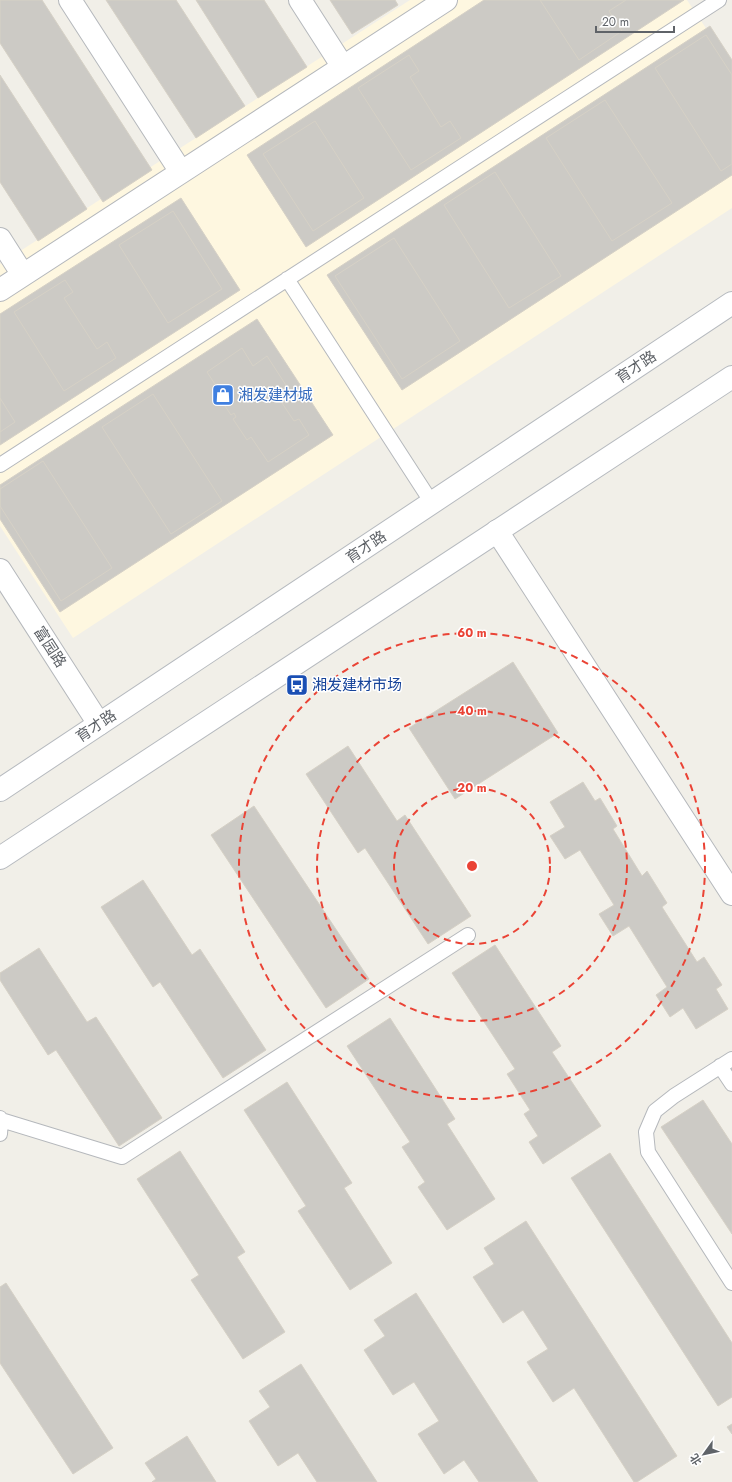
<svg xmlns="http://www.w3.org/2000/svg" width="732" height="1482" font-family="Jost,'Noto Sans SC',sans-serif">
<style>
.commercial{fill:#fef7e0}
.building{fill:#cccac5;stroke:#d6d1c6}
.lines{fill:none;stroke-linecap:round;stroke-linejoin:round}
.lane-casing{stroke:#b5b8bc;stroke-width:16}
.street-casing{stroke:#b5b8bc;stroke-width:24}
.secondary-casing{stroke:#b6babf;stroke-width:24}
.lane{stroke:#fff;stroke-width:14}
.street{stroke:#fff;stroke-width:22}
.secondary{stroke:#fff;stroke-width:22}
.ring{fill:none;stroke:#ea4335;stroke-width:2;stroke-dasharray:7 5}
.labels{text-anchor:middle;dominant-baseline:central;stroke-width:3;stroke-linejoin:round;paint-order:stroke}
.street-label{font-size:15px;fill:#5f6368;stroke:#fff}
.shop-label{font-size:15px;fill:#366cbe;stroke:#fff;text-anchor:start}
.transit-label{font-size:15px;fill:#164399;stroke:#fff;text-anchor:start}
.centre{fill:#ea4335;stroke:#fff;stroke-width:2}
.ring-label{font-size:12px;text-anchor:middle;font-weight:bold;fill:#ea4335;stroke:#fff;stroke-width:3;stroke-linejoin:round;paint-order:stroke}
</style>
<rect width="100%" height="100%" fill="#f1efe8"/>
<path class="commercial" d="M410,0H687L732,67V208L73,638L0,526V264Z"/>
<path class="building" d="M0,0H42L152,170L103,202L0,43Z
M106,0H176L245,106L196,138Z
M196,0H264L307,67L258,98Z
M330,0H395L398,5L352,34Z
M484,0H684L306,247L247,155Z
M540,0H626L609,11L622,31L579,60Z
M710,26L732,60V175L402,390L327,275Z
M706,35L732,75V164L721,171L655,68Z
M409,55L419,71L410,77L441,127L450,121L461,138L411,170L358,88Z
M0,75L87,209L38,241L0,182Z
M605,100L672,203L612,241L546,138Z
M315,121L364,198L313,231L263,154Z
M495,172L561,276L509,308L444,205Z
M181,198L240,290L0,445V314Z
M173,211L222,289L168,323L119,245Z
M394,238L460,341L402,379L335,276Z
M65,280L73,292L64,298L97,349L107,342L116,358L64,391L14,312Z
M257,319L333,435L60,612L0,519V485Z
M242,348L253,366L267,356L293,396L282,403L294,421L299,419L309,435L268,462L251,437L247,440L233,419L236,417L234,413L231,415L221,400L224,398L207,372Z
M153,394L222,501L171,534L102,427Z
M0,398L15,422L0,432Z
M43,461L112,568L61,601L0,506V489Z
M513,662L558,733L455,799L409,728Z
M348,746L397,821L405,815L471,916L428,944L365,848L358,853L306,774Z
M583,782L595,801L600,798L617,826L613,829L642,876L647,871L667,903L662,907L697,962L704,957L722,985L716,989L728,1009L696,1029L683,1008L670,1017L656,995L667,987L629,926L613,936L599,914L614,905L580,850L565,859L550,836L565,827L550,802Z
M254,806L369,979L326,1008L211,835Z
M143,880L192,955L200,949L266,1050L223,1078L160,982L153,987L101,907Z
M495,945L561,1046L552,1052L601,1126L543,1164L529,1142L538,1136L524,1114L530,1110L507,1074L515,1069L452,973Z
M39,948L87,1022L96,1017L162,1118L119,1146L56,1050L48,1055L0,980V973Z
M390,1018L455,1119L447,1124L495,1199L447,1230L418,1187L425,1182L402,1147L410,1142L347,1046Z
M287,1082L352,1183L344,1188L392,1263L350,1290L298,1211L306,1206L244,1110Z
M703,1100L732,1144V1234L661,1127Z
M180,1151L245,1252L237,1257L285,1332L243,1359L191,1280L199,1275L137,1179Z
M610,1153L732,1343V1397L718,1406L571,1178Z
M526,1221L677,1456L637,1482H634L574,1388L553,1402L527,1362L548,1349L523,1310L503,1323L473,1277L494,1264L484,1248Z
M6,1283L113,1448L73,1474L0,1363V1287Z
M416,1293L538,1482H479L464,1460L444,1474L418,1434L439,1421L414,1382L393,1395L364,1350L385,1336L374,1320Z
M301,1364L377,1482H317L298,1453L278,1466L249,1421L270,1407L259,1391Z
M732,1424V1434L727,1427Z
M187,1436L216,1482H152L156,1479L145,1463Z"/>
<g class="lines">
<g class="lane-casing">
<path id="lane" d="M287,279L432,503
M0,465L719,0
M732,1059L674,1096L655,1111L646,1132L648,1152L732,1283
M720,1066L732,1084
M0,1118L1,1120L0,1134
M1,1120L122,1157L468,935"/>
</g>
<g class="street-casing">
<path id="street" d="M70,0L181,172
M300,0L343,67
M0,239L23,275
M0,290L446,0
M497,531L732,894
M0,570L99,724"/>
</g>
<g class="secondary-casing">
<path id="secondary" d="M0,790L732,303
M0,858L732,377"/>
</g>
<use href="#lane" class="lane"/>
<use href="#street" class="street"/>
<use href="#secondary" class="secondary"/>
</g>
<g class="ring">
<circle cx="472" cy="866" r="78"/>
<circle cx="472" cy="866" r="155"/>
<circle cx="472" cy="866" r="233"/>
</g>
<defs>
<g id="shop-square" transform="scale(1.15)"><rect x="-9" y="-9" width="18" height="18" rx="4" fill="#3f7fe0" stroke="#fff"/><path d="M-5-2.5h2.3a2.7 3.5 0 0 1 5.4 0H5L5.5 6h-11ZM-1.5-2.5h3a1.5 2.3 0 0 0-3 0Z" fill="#fff"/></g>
<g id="bus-square" transform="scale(1.15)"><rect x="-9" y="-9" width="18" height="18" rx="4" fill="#1a4fb4" stroke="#fff"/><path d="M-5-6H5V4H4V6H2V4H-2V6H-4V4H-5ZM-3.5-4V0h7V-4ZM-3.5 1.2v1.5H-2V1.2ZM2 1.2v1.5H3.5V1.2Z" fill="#fff"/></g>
</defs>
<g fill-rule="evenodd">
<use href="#shop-square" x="223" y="395"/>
<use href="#bus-square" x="297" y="685"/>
</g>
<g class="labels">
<g class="street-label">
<text transform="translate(636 367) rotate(-34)">育才路</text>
<text transform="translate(366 547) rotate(-34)">育才路</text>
<text transform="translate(50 647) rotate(57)">富园路</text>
<text transform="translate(96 726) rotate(-34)">育才路</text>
</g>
<g class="shop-label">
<text x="238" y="395">湘发建材城</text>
</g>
<g class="transit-label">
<text x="312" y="685">湘发建材市场</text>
</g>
</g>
<circle cx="472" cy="866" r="6" class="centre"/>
<g class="ring-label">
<text x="472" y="637">60 m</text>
<text x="472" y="715">40 m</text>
<text x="472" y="792">20 m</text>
</g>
<g transform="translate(704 1454) rotate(237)" stroke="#ffffff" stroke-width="3" paint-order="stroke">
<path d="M0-3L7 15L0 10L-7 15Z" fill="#5f6368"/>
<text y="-6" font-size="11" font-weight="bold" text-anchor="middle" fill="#5f6368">北</text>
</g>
<path d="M596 26v6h78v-6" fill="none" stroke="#5f6368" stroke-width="2"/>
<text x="602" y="26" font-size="12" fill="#5f6368" stroke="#ffffff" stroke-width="3" paint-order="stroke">20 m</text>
</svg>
